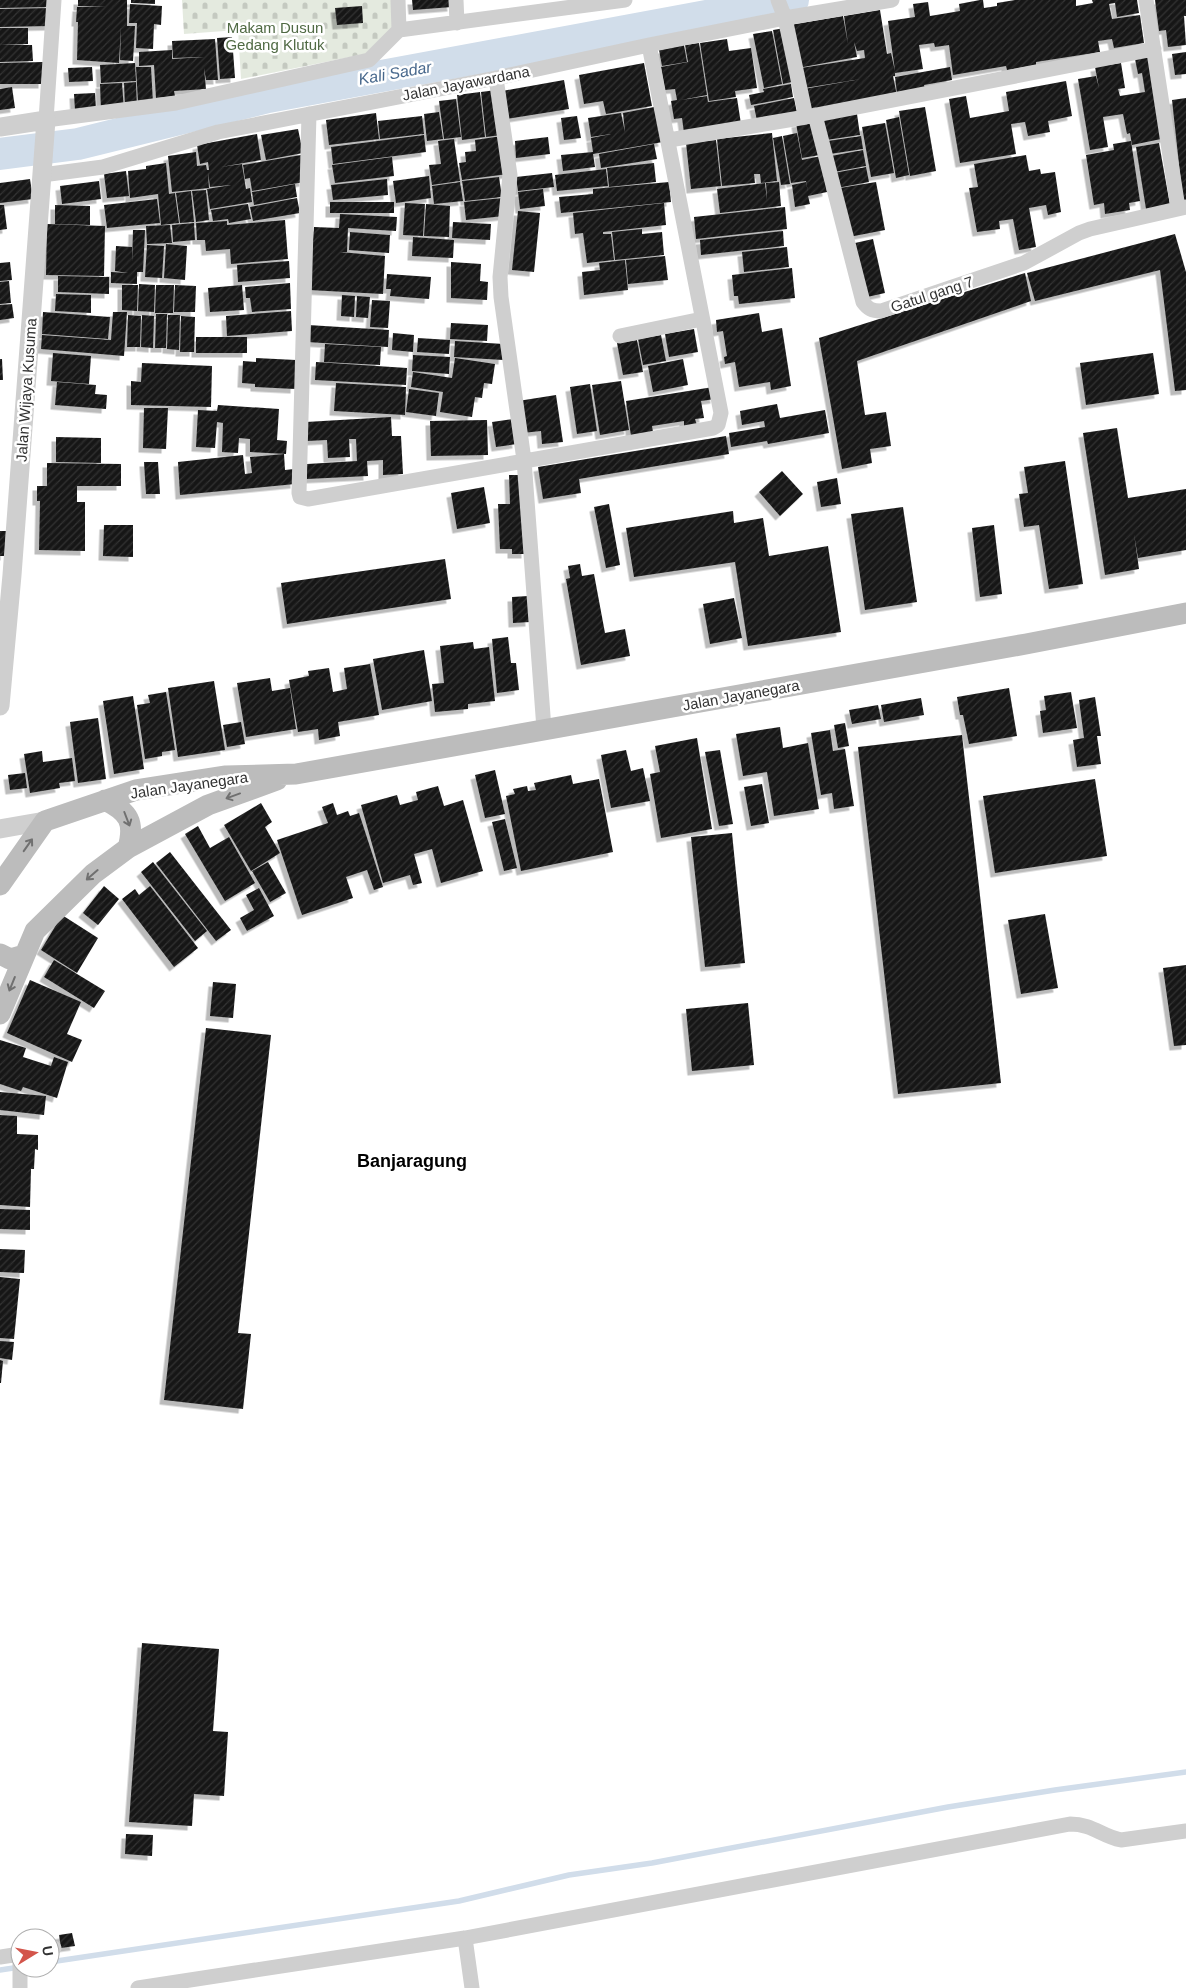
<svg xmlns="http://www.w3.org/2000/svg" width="1186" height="1988" font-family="Arial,sans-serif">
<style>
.cemetery{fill:url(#cemetery-stones)}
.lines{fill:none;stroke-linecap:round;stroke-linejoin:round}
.stream{stroke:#d1ddea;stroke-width:5.5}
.river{stroke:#d1ddea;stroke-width:32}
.building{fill:url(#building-hatch);filter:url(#shadow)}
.minor{stroke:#cfcfcf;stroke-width:15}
.tertiary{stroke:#cfcfcf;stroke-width:19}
.secondary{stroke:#bcbcbc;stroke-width:21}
.oneway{stroke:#707070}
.labels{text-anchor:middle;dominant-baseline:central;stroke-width:5;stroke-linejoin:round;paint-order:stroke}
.park-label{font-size:15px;fill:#506a44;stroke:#fff}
.street-label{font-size:15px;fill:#323232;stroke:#fff}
.water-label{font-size:16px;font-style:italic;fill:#48688c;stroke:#fff}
.quarter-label{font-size:18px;font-weight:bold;fill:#000;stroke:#fff}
</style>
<defs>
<pattern id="cemetery-stones" width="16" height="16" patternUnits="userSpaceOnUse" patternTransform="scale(1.25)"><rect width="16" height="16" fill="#e4eadf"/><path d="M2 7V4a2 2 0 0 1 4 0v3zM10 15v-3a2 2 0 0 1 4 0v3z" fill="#c4c9c0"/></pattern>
<pattern id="building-hatch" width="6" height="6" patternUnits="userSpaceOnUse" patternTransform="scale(1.25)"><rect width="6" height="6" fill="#191919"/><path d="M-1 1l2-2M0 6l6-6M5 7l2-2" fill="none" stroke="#323232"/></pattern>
<filter id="shadow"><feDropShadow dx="-4.5" dy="4.5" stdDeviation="0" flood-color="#0004"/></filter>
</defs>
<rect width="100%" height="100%" fill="#fff"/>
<path class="cemetery" d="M182,0H392L394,26L365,54L241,79L238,30L184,34Z"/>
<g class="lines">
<path class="stream" d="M50,1962L459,1901L569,1875L652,1863L948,1807L1055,1790L1186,1772
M0,1970L20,1967"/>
<path class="river" d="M0,154L78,144L268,97L793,0"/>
</g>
<path class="building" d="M0,0H50V7L0,8Z
M78,0H127V26H135L133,61L120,60L121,27L119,63L77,60L78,22H76L77,7H106L78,6Z
M131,0H155V4L131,3Z
M412,0H451L452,7L413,10Z
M980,0H983L984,8L997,6V3L1015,0H1076V6L1093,3L1092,0H1137L1139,13L1117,17L1115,3L1109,4L1112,19L1140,15L1144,43L1114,48L1112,39L1098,41L1100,52L1036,62V65L1007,70L1006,66L953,75L949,45L935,47L934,43L919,45L923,69L895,73V76H893L897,96L808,112L804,89L861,79L805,88L801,68L865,58L864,50L857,51L854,42L857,57L798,68L790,25L843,16L848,44L844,16L880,10L887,54L891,53L895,71L888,21L915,17L913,4L928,2L930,16L960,11L959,4Z
M1155,0H1186V16H1184L1186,45L1168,47L1166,30L1159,31Z
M130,4L162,6L161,25L154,24L153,49L136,48L137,23H129Z
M362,6L363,23L337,25L335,8Z
M50,8V26L0,27V9Z
M0,28H28V44L0,45Z
M785,28L796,81L783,84L773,30Z
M772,31L782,84L764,88L753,34Z
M232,37L235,78L220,79L217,38Z
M215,39L218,80H206L204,68L206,89L174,91L175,96L156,98L154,65L139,66V52L172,50V59L204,57L173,58L172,41Z
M727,39L729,51L751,48L757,88L735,91L736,97L709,101L700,43Z
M699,43L707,95L681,100L707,96L708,102L737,98L741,124L684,133L682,118L674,119L671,101L677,100L675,89L665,90L661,67L688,62L685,45Z
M0,45H32L33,61L0,62Z
M684,45L687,62L662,66L659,50Z
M1186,52V74L1175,75L1172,54Z
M1152,56L1166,138L1132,145L1130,133L1127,134L1123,114L1103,117L1108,147L1090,150L1078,79L1096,76L1099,88L1095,67L1121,63L1125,88L1118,89L1120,96L1145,92L1142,73L1138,74L1135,59Z
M43,62V84H0V63Z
M135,63L136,81L101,83L100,65Z
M644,63L652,106L606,114L603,101L584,104L579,75Z
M92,67L93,81L69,82L68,68Z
M136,67H151L153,103H138Z
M950,67L952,80L924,85L925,89L897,94L895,77Z
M564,80L569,109L507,119L502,91Z
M1066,81L1072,116L1048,121L1050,132L1028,136L1025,122L1011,124L1016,154L960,163L949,99L966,96L970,118L1009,111L1006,92Z
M136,82L137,107L125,108L124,83Z
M122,83L124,110L101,111L100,84Z
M791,84L793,97L751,105L749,95L764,92L763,89Z
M12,87L15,108L0,110V89Z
M496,90L502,135L486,137L481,92Z
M480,92L485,137L462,140L457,95Z
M95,93L96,109L75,110L74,94Z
M794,98L797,113L757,121L754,106Z
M1186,98V200L1183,201L1172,100Z
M456,99L461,137L444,139L439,101Z
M654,107L663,142L593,154L595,167L563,171L561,155L593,152L591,138L611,134L591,137L588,118L621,113L625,132L623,113Z
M925,107L936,171L910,176L899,111Z
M439,112L443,139L427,141L424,114Z
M376,113L379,139L329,145L326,120Z
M857,114L860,135L826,140L823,120Z
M422,116L424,134L380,139L378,121Z
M577,116L581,138L564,140L561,118Z
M899,117L909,175L896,178L886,120Z
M814,120L820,155L802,158L796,123Z
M885,123L894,173L871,177L862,127Z
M298,129L303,153L266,160L261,135Z
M772,133L777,181L761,183L760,174H754L755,183L722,186L717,139Z
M797,133L802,160L821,156L827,192L808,196L810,204L795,207L792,185L806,182L808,192L806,181L791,183L783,136Z
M257,134L261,160L221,167L242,164L246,189L250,188L252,202L210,209L207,189L231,185L210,187L208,173L209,188L172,192L168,156L196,152L197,166L206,165L207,170H209L208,162L200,164L197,145Z
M424,135L426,152L333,164L331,147Z
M502,136L508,174L462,180L459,163L466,162L465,152L476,151L475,140Z
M782,136L790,184L781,185L773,138Z
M861,136L863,149L830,154L828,141Z
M548,137L550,154L516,158L515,141Z
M454,139L460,181L432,185L429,165L441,164L438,141Z
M716,140L721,186L691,189L686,143Z
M1131,141L1140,201L1129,203L1130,210L1105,214L1104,203L1094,205L1086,155L1114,150L1113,144Z
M1159,143L1170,205L1146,209L1136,147Z
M654,144L657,159L601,168L599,154Z
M863,150L866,166L834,172L831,156Z
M301,155L304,182L252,191L250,178L245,179L243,165Z
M1026,155L1029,171L1040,169L1041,174L1055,172L1061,212L1048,215L1046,205L1029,208L1036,247L1019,250L1013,219L999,221L1000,229L977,232L969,188L978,187L974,164Z
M392,157L394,176L335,183L332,165Z
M166,163L169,194L175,193L179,223L161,225L158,194L130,198L128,171L146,169V166Z
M654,163L656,182L609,187L607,168Z
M866,167L869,182L837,188L834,173Z
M606,169L608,186L557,191L555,175Z
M126,171L129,196L107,198L104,174Z
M552,173L554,187L518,191L516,177Z
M429,176L431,198L396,203L393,181Z
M499,177L502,197L465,201L462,181Z
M30,179L33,199L0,203V183Z
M387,179L388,195L333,200L331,185Z
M99,181L101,199L62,204L60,186Z
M460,182L463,201L434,204L432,186Z
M669,182L671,202L561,213L559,197L593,194V189Z
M779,182L781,206L720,213L717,189L765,183L767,200L766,183Z
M876,182L885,230L849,237L840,188Z
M295,184L297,197L254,205L252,192Z
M543,189L545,206L520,209L518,192Z
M206,190L209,220L196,222L192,191Z
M191,191L194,222L180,223L176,193Z
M297,198L300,213L253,221L250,207Z
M502,198L504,216L466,220L464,202Z
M157,199L160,223L107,228L104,205Z
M330,202H394V213H330Z
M405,203L425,204L423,236L403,235Z
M664,203L666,225L603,232V234H611L614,260L587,263L583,233L575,234L573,213Z
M248,204L251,219L229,223L228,219L213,221L211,210Z
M426,204L450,206L449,237L424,236Z
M0,205H4L7,229L0,230Z
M55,205L90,206V225L55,224Z
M785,207L787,229L696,239L694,217Z
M518,211L540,213L534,272L512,270Z
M340,214L397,217L396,231L348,228L347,252H340L385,256L383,294L309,290L314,227L339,228Z
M285,220L288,259L231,264L230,249L206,251L205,240H197L196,223L227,221V225Z
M453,222L491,224L490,240L452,238Z
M194,223L195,240L173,242L172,225Z
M47,224L105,226L104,276L46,275Z
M170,225L172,243L147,244L146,226Z
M642,229V234L662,232L664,255L615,260L612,232Z
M133,230H145L143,272H137V284L111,283V272L128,273L115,271L116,246L132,247V262Z
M783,231L784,246L701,255L700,240Z
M350,232L390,235L389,253L349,250Z
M1175,234L1186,272V390L1175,391L1160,270L1035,301L1027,273Z
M413,237L454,240L453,258L412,256Z
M873,239L885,293L867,297L855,243Z
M166,244L187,246L185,280L164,278Z
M147,245L164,246L162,278L145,277Z
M787,247L789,267L744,272L742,252Z
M665,256L668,280L628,284L626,260Z
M625,260L628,290L584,295L582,272L600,270L599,263Z
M289,261L290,278L238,282L237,265Z
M10,262L12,280L0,281V263Z
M451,262L481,264L480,281L488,282L487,300L451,298Z
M792,268L795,298L739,304L738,296H734L732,275Z
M1025,273L1031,301L857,361L865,415L886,412L891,446L870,449L872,463L842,469L819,338Z
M387,274L431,277L429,299L390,296L391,289H386Z
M58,276L109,277V294L58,292Z
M9,281L11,303L0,304V282Z
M290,283L291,309L252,312L250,298H246L245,287Z
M139,284L155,285L154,312L138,311Z
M122,285H138L137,311L122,310Z
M156,285H174L173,313H155Z
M175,285L196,286L195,312H174Z
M242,285L244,310L210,312L208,288Z
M56,294L91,295V313L55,311Z
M342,295L355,296L354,317L341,316Z
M357,296L370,297L368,318L356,317Z
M372,300L390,301L388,328L370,327Z
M12,304L14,318L0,320V305Z
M291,311L292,331L227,336L226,316Z
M43,312L110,317L108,339L42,334Z
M113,312H127L124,356L41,349L42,335L111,340Z
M759,313L762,332L782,328L791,386L771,390L770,382L739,387L735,362L725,364L724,357L727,356L723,331L717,332L716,320Z
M156,314H167L166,348H155Z
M128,315L141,316L140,347H127Z
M142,315L154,316L153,348L141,347Z
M168,315H180L179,350L167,349Z
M181,316L195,317L194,352H180Z
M451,323L488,325L487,341L450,339Z
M308,325L389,330L388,347L307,342Z
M694,329L698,352L669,357L665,334Z
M393,333L414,335L413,352L392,350Z
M661,335L666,361L643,365L638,339Z
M196,337H247V353H196Z
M418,338L450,340L449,354L417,352Z
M637,340L643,372L623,375L617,343Z
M455,341L504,344L503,360L454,357Z
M325,344L381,347L380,365L324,362Z
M53,353L91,356L89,384L51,381Z
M1153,353L1159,394L1086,405L1080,363Z
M413,355L450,357L449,374L412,371Z
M256,358L296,360L295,389L255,387V384L242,383L243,361L256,362Z
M455,358L495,364L492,384L484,383L482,398L475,397L472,417L440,412L443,392L411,387L413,372L452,378Z
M0,359H2L3,380H0Z
M683,359L688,385L653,392L648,366Z
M316,362L407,368L406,385L315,380Z
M142,363L212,366L211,407L131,405V381L141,382Z
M621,381L629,430L600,435L592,385Z
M57,382L96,385L95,394L107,395L106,409L55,405Z
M336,383L406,387L405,415L334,411Z
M590,384L597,431L577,434L570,387Z
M713,387L715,399L701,401L704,418L695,419L697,425L684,427V421L652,426L653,432L631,436L626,401Z
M409,389L439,393L436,416L406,412Z
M556,395L563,442L542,444L541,431L522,433L518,401Z
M777,404L780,418L825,410L829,433L768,444L767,441L731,447L729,433L765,427L764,421L742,425L740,411Z
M218,405L279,409L277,440L287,441L286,454L250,452V439L239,438L238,453L222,452L223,423L217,422L215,448L196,447L198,410L217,411Z
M144,408H168L166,449L143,448Z
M391,417L392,436H401L403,474L383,475V460L367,461L368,476L307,479V464L357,461L356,439H349L350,457L328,458L327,440L307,441L306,422Z
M513,419L517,444L496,447L492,422Z
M487,420L488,455L431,456L430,421Z
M1117,428L1128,498L1186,489V550L1138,558L1134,534L1139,569L1105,575L1083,433Z
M726,436L729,454L579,479L581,493L543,499L538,467Z
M56,437L101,438V463L56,462Z
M284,454L285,470L294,469L295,484L180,495L178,462L243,455L245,474L252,473L250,457Z
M1065,461L1083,584L1049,589L1039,525L1024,527L1019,494L1028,493L1024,467Z
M144,462H158L160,494H146Z
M47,463L121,464V486H77V502H85V551L39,550L40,501H37V486H47Z
M782,471L803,494L780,516L759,492Z
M509,475H522L526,554H512V549H500L498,504H510Z
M837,478L841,504L821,507L817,482Z
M484,487L490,523L457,529L451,493Z
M609,504L620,565L606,568L594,507Z
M903,507L917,602L865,610L851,514Z
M733,511L734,523L763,518L769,556L828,546L841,632L748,646L735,562L634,577L626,528Z
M104,525H133V557L103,556Z
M994,525L1002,594L980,597L972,528Z
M0,531H6L5,556H0Z
M445,559L451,599L287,624L281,583Z
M580,564L582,576L594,574L605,633L625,629L630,656L581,665L566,579L570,578L568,566Z
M528,596L530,622L513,623L512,597Z
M734,598L742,638L710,644L703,604Z
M508,637L511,663H516L519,690L497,693L492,639Z
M473,642L474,649L489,647L495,701L468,704V709L435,712L432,684L444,683L440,646Z
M424,650L432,701L382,710L373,659Z
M370,664L379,715L338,722L340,736L319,740L318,729L298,732L289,680L309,676L308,671L329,668L333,692L347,689L344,668Z
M270,678L272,691L290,688L296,729L246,737L237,683Z
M214,681L225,750L178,757L168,688Z
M1009,688L1017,736L969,744L963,715H960L957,697Z
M166,692L175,750L162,752V756L145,759L137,705L150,703L148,695Z
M1071,692L1077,728L1043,733L1040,711L1046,710L1044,696Z
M133,696L144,769L114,774L103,701Z
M1095,697L1101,736H1097L1101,764L1077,767L1073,740L1084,738L1079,700Z
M921,698L924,715L884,722L881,705Z
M878,705L881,719L852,724L849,710Z
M98,718L106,779L78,783L70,722Z
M241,722L245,744L227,747L223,725Z
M845,723L849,746L838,748L834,725Z
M780,727L783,748L808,743L819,809L774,816L767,772L743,776L736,734Z
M830,730L833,751L845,749L854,806L834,809L832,793L821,795L811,733Z
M962,735L1001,1083L898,1094L858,747Z
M697,738L712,829L661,838L650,774L660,772L655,746Z
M626,750L631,771L643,768L650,801L611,808L601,755Z
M720,750L733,824L719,826L705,752Z
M42,751L43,762L72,758L75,781L59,783L60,788L30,793L24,754Z
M495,770L505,814L485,818L475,775Z
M25,773L27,788L10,790L8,775Z
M571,775L573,784L599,779L613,852L521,871L506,796L515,794L513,789L527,786L528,791L536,790L534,783Z
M1095,779L1107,856L995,873L983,796Z
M762,784L769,823L751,826L744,787Z
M438,786L444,806L463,800L483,871L441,883L432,849L414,854L422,883L413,885L410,875L383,883L361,805L397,795L400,805L418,800L416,792Z
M261,803L272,822L265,827L280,853L251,871L224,825Z
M333,803L337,815L348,811L350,816L359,813L383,887L374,890L367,870L346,877L353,898L302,915L277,840L328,823L322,807Z
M505,819L517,868L504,871L492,822Z
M198,826L210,848L229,837L255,883L225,901L185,834Z
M732,833L745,963L705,967L691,837Z
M170,852L231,930L216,941L156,863Z
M153,862L207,931L195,941L141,872Z
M268,862L286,893L270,902L252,871Z
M104,886L119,899L98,925L83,913Z
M150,886L198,948L174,967L122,899L135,889L139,895Z
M259,888L274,916L247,931L240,918L254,910L246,895Z
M1045,914L1058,988L1021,994L1008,920Z
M62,915L98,938L77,973L41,950Z
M54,960L105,991L94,1008L44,977Z
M1186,965V1045L1174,1046L1163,968Z
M30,980L81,1002L67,1034L82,1040L72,1062L7,1033Z
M213,982L236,984L233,1018L210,1016Z
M748,1003L754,1065L692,1071L686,1009Z
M206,1028L271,1035L238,1333L251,1334L243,1409L164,1400Z
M0,1040L26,1048L23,1057L51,1066L54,1057L68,1062L57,1098L23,1087L21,1091L0,1084Z
M0,1092L46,1096L44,1115L0,1110Z
M0,1115L17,1116V1134L38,1135V1150L35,1149L34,1169H31L30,1207L0,1205Z
M0,1209L30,1210V1230L0,1229Z
M0,1249L25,1250L24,1273L0,1272Z
M0,1277L20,1279L14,1339L0,1338Z
M0,1341L14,1342L12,1360L0,1358Z
M0,1360L3,1361L1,1383H0Z
M142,1643L219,1649L213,1731L228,1732L224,1796L194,1794L192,1826L129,1822Z
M126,1834L153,1835L152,1856L125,1854Z
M72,1933L75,1946L61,1948L59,1935Z"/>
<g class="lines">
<path class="minor" d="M54,0L46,120L176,103L369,60L399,30L625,0
M398,0L399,30
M456,0L457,23
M778,0L785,18L806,117
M1146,0L1178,208
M496,78L510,175L500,277L501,297L524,460L544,729
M309,114L299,493L300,497L308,499L713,428L718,425L721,413L649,45
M815,115L863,302C868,309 872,311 881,311L1024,263L1079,233L1090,229L1186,207
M669,140L806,117L1154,49
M42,175L103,167L218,132L496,78L649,45L785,18L892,0
M620,336L702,319
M465,1938L472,1988
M50,1949L54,1948
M0,1957L20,1954
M20,1988V1954
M138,1988L465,1938L1070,1824C1093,1824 1101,1836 1121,1840L1186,1831"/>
<path class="tertiary" d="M0,127L46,120L12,575L0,706
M0,829L45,821"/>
<path class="secondary" d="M105,800C129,812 135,822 128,848
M0,885L45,821L136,790L226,776L296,774L1026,644L1186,613
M0,954L10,959L24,955
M0,1014L35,931L93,874L128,848L208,805L277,780"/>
</g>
<defs><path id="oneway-shaft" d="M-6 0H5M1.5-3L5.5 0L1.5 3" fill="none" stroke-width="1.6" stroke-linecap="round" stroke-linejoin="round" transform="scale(1.25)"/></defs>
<g class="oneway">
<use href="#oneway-shaft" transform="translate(233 796) rotate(160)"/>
<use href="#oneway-shaft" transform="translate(127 819) rotate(69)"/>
<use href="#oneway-shaft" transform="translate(28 845) rotate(-55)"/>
<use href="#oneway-shaft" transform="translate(92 875) rotate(139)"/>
<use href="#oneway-shaft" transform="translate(12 984) rotate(112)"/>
</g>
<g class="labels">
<g class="park-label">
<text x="275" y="27">Makam Dusun<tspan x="275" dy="17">Gedang Klutuk</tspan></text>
</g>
<g class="street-label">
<text transform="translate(466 83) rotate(-11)">Jalan Jayawardana</text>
<text transform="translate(932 294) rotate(-18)">Gatul gang 7</text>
<text transform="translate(26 390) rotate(-86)">Jalan Wijaya Kusuma</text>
<text transform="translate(741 695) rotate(-10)">Jalan Jayanegara</text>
<text transform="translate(189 785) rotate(-8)">Jalan Jayanegara</text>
</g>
<g class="water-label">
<text transform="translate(395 73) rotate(-10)">Kali Sadar</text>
</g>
<g class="quarter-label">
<text x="412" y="1161">Banjaragung</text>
</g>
</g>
<g transform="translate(35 1953) rotate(80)"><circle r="24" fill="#ffffff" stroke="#adadad"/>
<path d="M0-4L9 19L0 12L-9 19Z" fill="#d3554b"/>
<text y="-8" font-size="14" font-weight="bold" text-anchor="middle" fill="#323232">U</text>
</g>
</svg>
